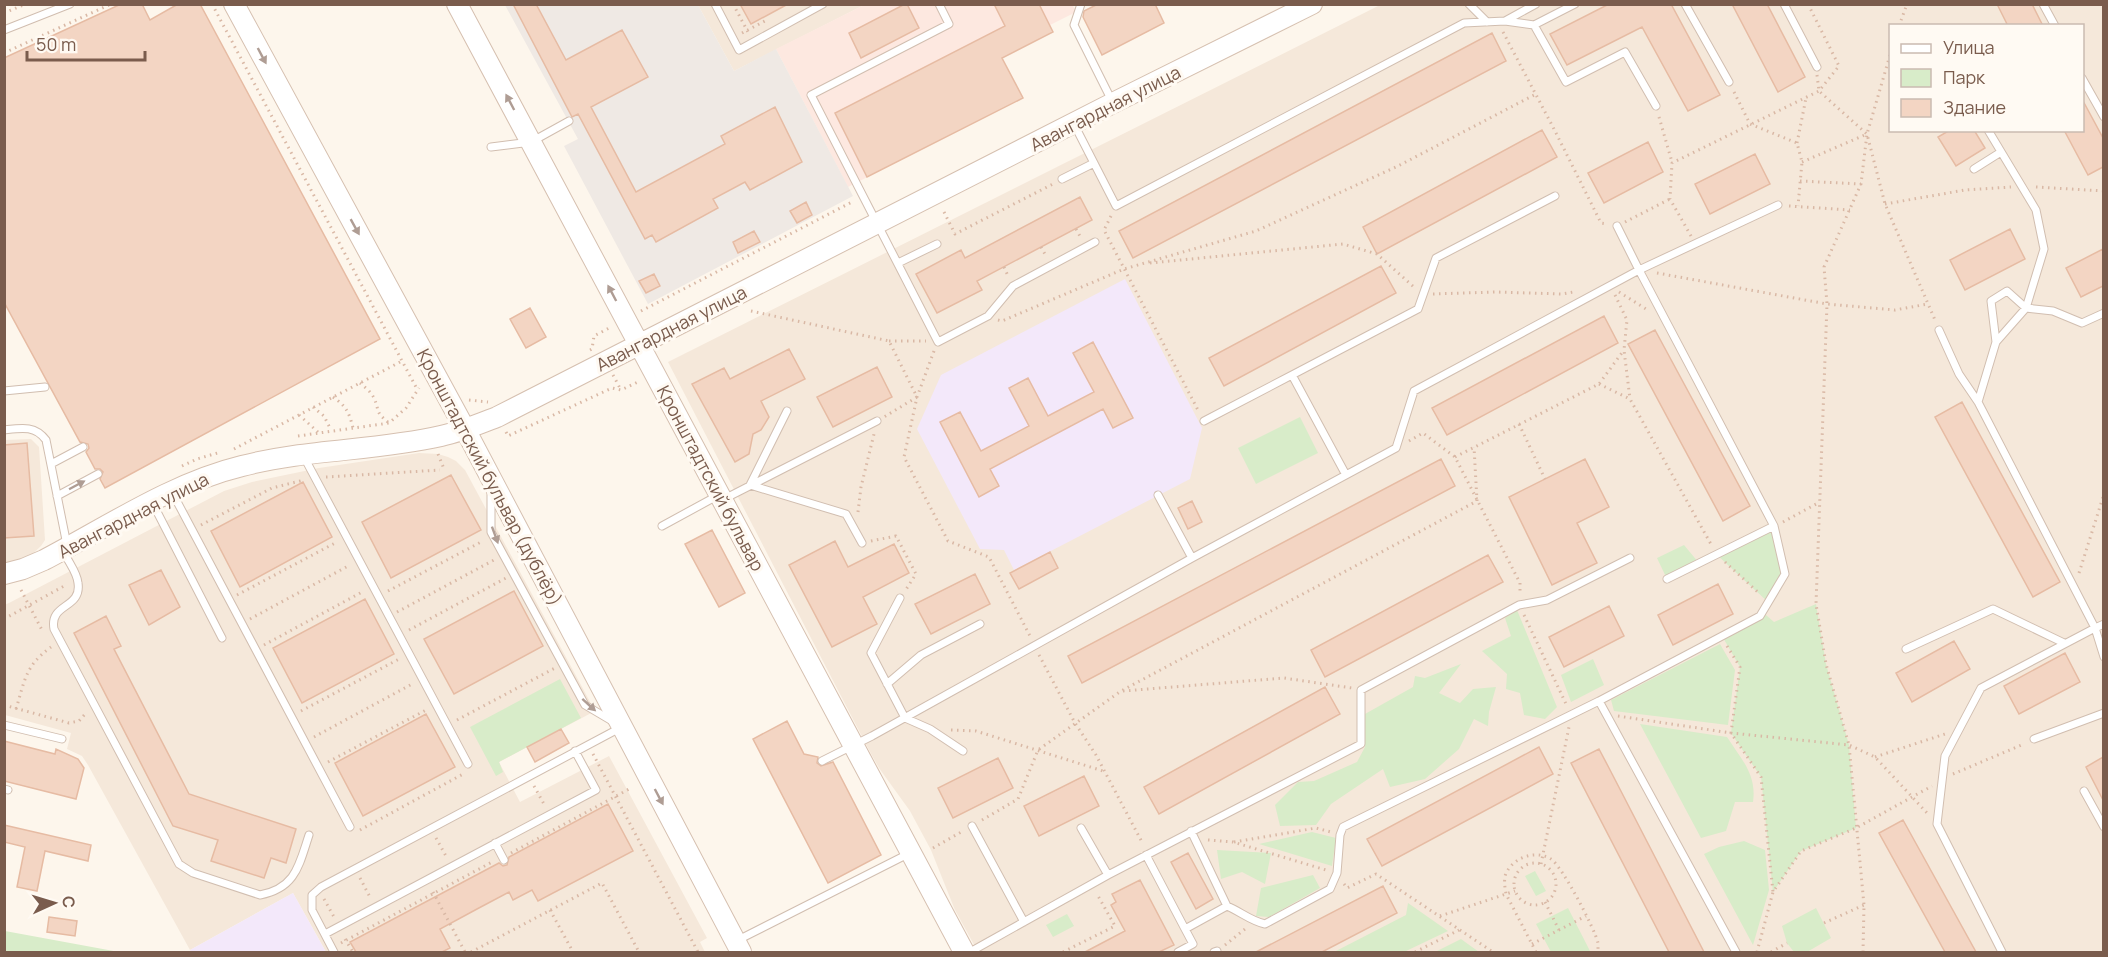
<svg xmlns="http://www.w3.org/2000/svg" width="2108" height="957" font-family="Manrope,sans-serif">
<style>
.residential{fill:#f5e8da;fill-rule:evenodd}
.commercial{fill:#fde8e0}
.industrial{fill:#efe9e4}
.education{fill:#f3e8fa}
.green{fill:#d8ecc9}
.building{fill:#f3d5c3;stroke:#e6bba3;stroke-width:1.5}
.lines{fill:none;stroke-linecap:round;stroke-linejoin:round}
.lane-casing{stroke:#d1beb0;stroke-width:9}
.secondary-casing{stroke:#d6c0b0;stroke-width:22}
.path{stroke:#d9b8a5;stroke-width:3;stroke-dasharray:1.5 4.5;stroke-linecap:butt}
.lane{stroke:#fff;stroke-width:7}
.secondary{stroke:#fff;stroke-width:20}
.oneway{fill:#af9d94}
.labels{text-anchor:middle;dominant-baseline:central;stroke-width:6;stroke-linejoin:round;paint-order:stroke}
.street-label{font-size:18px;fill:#7a5c4d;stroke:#fffaf3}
</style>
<rect width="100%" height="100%" fill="#fdf6ec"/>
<path class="residential" d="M698,5H864L734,71Z
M1380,5H2103V952H978L955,910L931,850L910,811L879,768L870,752L668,362ZM1890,26H2082V130H1890Z
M31,439L39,447L45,540L41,546L29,557L5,565V440Z
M419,453L438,454L448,457L456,461L465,470L595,711L499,762L520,802L609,756L707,938L700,942L705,952H326L293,893L190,950L88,765L82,756L67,749L71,733L5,715L4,605L9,603L224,491L252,482L319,468Z"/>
<path class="commercial" d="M1072,4L1076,12L1050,25L1053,32L1017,50L1015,48L1001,56L1023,98L848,187L776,49L864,5Z"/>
<path class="industrial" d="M505,5H698L734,71L776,49L853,196L648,304L564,146L578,139Z"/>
<path class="education" d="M1125,279L1202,428L1190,479L1014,570L1004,550L980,549L917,429L941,375Z
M293,893L326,952H191L190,950Z"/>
<path class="green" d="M1300,417L1318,453L1256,484L1238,448Z
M1774,526L1785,574L1768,602L1716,554Z
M1684,545L1699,563L1667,579L1657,558Z
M1816,604L1826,664L1849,745L1856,828L1801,851L1773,892L1761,777L1731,733L1740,667L1722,636L1760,616L1766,615L1774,622Z
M1517,610L1557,707L1545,719L1524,715L1520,693L1506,689L1507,674L1482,651L1511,636L1505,618Z
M1720,644L1735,670L1728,725L1614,711L1611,700Z
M1593,659L1604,685L1571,702L1561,675Z
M1461,664L1439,693L1460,703L1473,689L1496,687L1489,712L1488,726L1474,719L1459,749L1425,779L1390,787L1383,769L1331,804L1316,825L1280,826L1275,805L1298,782L1314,781L1357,762L1365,747V714L1413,687L1415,676L1425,678Z
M560,679L581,718L499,762L503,772L496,776L470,727Z
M1640,724L1727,737C1741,759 1757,774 1753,802H1735L1726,831L1701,838Z
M1312,832L1336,838L1332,866L1259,844Z
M1744,841L1765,850L1769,890L1753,945L1704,854L1719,847Z
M1217,850L1271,853L1265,884L1242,872L1221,879Z
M1535,871L1546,891L1536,896L1525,876Z
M1313,875L1320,888L1269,917L1256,916L1261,888Z
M1408,903L1448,931L1404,952H1334L1406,915Z
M1568,908L1590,951L1587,952H1551L1536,924Z
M1816,908L1831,938L1807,952H1794L1787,943L1782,926Z
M1067,914L1074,926L1053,937L1046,925Z
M4,931H5L119,952H5Z
M1461,939L1479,952H1435Z"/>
<path class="building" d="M121,4H142L150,20L178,4H200L380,339L105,488L100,479L103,472L100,469H95L86,452L89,448L88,444L80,442L4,302V58Z
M513,4H536L566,60L622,30L648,77L591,107L636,192L725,144L721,136L775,107L802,162L750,190L745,182L713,199L718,208L656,242L652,235L645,239L578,114L572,117Z
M740,4H788L751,24Z
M905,4H907L919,28L861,58L849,33Z
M994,4H1039L1053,32L1002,58L1023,98L867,177L835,113L1005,26Z
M1098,4H1155L1164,23L1102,55L1083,17L1084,11Z
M1609,4H1671L1720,95L1688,111L1642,27L1567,65L1550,34Z
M1732,4H1767L1805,77L1778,92Z
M1997,4H2032L2043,26H2008Z
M1492,33L1506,61L1133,258L1119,231Z
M2082,99L2103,138V167L2088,175L2064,130H2082Z
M1542,130L1557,157L1377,254L1363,227Z
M1950,130H1974L1985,148L1956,166L1938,137Z
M1648,142L1663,172L1604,203L1588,173Z
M1755,154L1770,184L1710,214L1695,184Z
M1080,197L1092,220L977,281L982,290L937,313L916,274L961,250L965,258Z
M806,202L812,215L797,223L790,211Z
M2010,229L2025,259L1965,290L1950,260Z
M754,231L760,242L738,253L733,242Z
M2103,249V286L2081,297L2066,268Z
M1381,266L1396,293L1224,386L1209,358Z
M654,274L660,286L646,293L639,281Z
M530,308L546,337L526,348L510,319Z
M1604,316L1618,343L1447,435L1432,408Z
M1655,330L1750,506L1723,521L1628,344Z
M1093,342L1133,418L1113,428L1103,409L990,469L999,486L979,497L940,422L960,412L981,451L1029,426L1009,388L1028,378L1048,416L1094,392L1073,353Z
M789,349L805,379L761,401L769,417L761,430L753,434L749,454L735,462L692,384L724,368L730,379Z
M877,367L892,397L833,427L817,397Z
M1962,402L2060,582L2033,597L1935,417Z
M27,443L34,536L4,538V445Z
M1441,459L1455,486L1082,683L1068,656Z
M1585,459L1609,507L1577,523L1597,563L1552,585L1509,497Z
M451,475L481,530L391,578L362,522Z
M303,482L332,537L240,587L211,531Z
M1192,501L1202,522L1188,529L1178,508Z
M712,530L745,593L719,607L685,544Z
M835,541L848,567L894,544L909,573L863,597L877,624L832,647L789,565Z
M1050,552L1058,568L1019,589L1010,573Z
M1488,555L1503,582L1325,677L1311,650Z
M161,570L180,607L149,625L129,585Z
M975,574L990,604L931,634L915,604Z
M1718,584L1733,614L1673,645L1658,615Z
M514,591L543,646L454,694L424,639Z
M365,599L394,654L302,703L273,648Z
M1609,606L1624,636L1564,667L1549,637Z
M106,616L121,646L114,649L189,794L296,829L286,863L271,858L264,878L211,861L218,840L173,826L74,633Z
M1954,641L1970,669L1912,702L1896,673Z
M2065,653L2080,682L2019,714L2004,686Z
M1325,687L1340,714L1159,814L1144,787Z
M426,714L455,767L363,816L335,763Z
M787,721L804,754L818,757L817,763L821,766L833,762L881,855L828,883L753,739Z
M561,729L569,743L535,762L527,747Z
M4,741L55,754L56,749L78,759L84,768L76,799L4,781Z
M1539,747L1553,774L1382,866L1367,839Z
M1599,749L1609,768L1704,952H1669L1571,763Z
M2103,757V800L2086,767Z
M998,758L1013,788L953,818L938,788Z
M1084,776L1099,806L1039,836L1024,806Z
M608,804L633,851L538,901L532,890L513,900L509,892L477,909L440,929L450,948L442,952H356L350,942L499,863L503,866L507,865L509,857Z
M1903,820L1976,952H1945L1879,833Z
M4,825L91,845L88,861L45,851L37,891L17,887L25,847L4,842Z
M1188,853L1213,899L1196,909L1171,862Z
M1140,880L1174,945L1159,952H1085L1125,931L1111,905L1116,902L1112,894Z
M1383,886L1397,913L1322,952H1256Z
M49,917L77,921L75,936L47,932Z"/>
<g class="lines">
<g class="lane-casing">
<path id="lane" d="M715,4L739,50L823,4
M939,4L949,24L811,95L938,342L988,316L1013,286L1095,242
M1081,4L1074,25L1112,101
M1469,4L1487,22
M1685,4L1729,82
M1784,4L1817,67
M2043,4L2055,26
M1505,21L1534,25L1575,4
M1534,25L1566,82L1625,52L1656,106
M4,30L70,4
M2082,78L2104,117
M1075,126L1116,206L1464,23L1505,21L1536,4
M1988,130L2036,210L2044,249L2026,308L2007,291L1991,301L1996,342
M491,147L531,142L569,121
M1974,169L2001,152
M1062,179L1094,163
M1617,226L1639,270L1778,205
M898,263L937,244
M2104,313L2082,323L2053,311L2026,308L1996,342L1978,402L2095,628L2104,624
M1939,330L1959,374L1978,402
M4,391L45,387
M787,411L750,485L846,514L862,543
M1204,421L1292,375
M4,430C21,428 35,425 46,440L67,545
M304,457L468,764
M51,464L83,447
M1346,475L1292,375L1418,309L1436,258L1555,196
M491,492V532L585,705L612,721
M173,494L350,827
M1158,495L1192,558
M57,496L98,474
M724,499L877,421
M152,502L222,638
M662,526L717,496
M64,552C68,562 77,572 78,583C82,609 49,603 54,629L179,864L193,873L260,895C296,888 299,865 309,835
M1667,579L1774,526
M900,598L871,653L905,718L930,729L963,751
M1906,649L1993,609L2064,643
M887,684L921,655L980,624
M1599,701L1736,952
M4,725L62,739
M2034,739L2104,713
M822,761L872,736L1192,558L1396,448L1414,391L1639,270L1774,526L1785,574L1760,616L1599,701L1343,827L1340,835L1337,873L1330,889L1265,924C1251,921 1241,912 1227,906L1191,831
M4,789L8,790
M2084,791L2104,827
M972,826L1024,922
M1081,828L1108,875
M495,843L504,860
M1146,855L1185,929
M325,934L596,790L575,751
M736,941L910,853
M334,952L312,910V895L321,887L620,728
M970,952L1108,875L1361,744V690L1519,605L1547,600L1630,558
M1178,952L1193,944L1185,929L1227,906
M1214,952L1217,951
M2002,952L1937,824L1945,756L1981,688L2095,628L2104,657"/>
</g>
<g class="secondary-casing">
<path id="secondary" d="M234,4L465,429L741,952
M457,4L964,952
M4,574L23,569L44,560C107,527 172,483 242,466C307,449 376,451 441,436C460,432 479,424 497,417L1113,103L1312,4"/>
</g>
<path class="path" d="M212,4L417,389
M733,4L748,32
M4,13L26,4
M1899,26L1907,4
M1503,32L1554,129L1601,223L1608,224
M742,33L765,21
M4,53L111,4
M1817,75L1819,91L1867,134L1885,204L1935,320
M1734,92L1750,124L1797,143L1802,162L1798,206
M1659,117L1672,162
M1797,143L1806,98
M1802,162L1867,134
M1800,181L1861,184
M2036,187L2104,191
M1885,204L1965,190L2011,187
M1789,206L1850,210
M944,212L955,234L1055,183
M1111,216L1104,230L1199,412
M1625,222L1670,199
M1076,229L1081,238
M1691,236L1670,199L1672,163L1819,91L1839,66L1808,4
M1041,247L1046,256
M1150,263L1343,244L1377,254L1414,287
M1004,267L1008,276
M1657,273L1827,304L1895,310L1928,304
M1619,292L1646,309
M1433,294L1495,292L1562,294L1573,292
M1615,295L1627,320L1624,350L1630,399
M641,311L854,201
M751,311L889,341L917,397L884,417
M998,320L1002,321L1124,269L1256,231L1398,166L1536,94
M889,341H926
M590,350L592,349L594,336L611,327
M934,351L917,397L904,457L948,541L989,557L1030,636
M613,375L621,390
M360,383C365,387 371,392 374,398C380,411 374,411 389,423
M1599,384L1630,399L1712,546
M333,397C346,406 349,412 353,428
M469,400L488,402
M313,407L324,416L331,430
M299,415L318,432
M1519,424L1545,479
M506,432L508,436L612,388L621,390L640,381
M298,436L389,423L406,408L419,388
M1409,441L1423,433L1455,457L1520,583V594
M234,449L402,361
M438,454L444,469
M1455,457L1599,384L1624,350
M182,466L197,459L221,452
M326,477L440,470
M858,512L861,487L874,434
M1783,522L1818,503
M201,525L272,488L304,480
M871,541L896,536L916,574L905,591
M1725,562L1760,594
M2079,573L2104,494
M21,590L43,632
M388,591L483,541
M237,595L337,542
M397,612L494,560
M1524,615L1567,706
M4,619L66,585
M250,619L350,565
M409,630L506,578
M264,645L364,591
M1727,646L1740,667L1731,733L1761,777L1773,892
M1039,655L1075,723L1096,755L1143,844
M1123,691L1284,678L1352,688
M4,705L69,723L79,721L86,713
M16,709C25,680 25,666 51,647
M301,711L401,658
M1618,716L1731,733L1849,745L1875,757L1928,814
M457,720L555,668
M951,730L976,731L1103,771
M314,737L414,683
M593,754L698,952
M1875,757L1945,734
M328,762L428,709
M1953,774L2024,744
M534,786L545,806
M982,820L1018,799L1038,750L1121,691L1477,501L1474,447
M360,830L465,773
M436,838L447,858
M1208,840L1233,842L1326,870
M1234,842L1316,828L1331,832
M933,848L963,831
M511,853L631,788
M1514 884a21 21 0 1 1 42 0a21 21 0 1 1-42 0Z
M1541,864L1569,727
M360,878L371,899
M1344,884L1347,888L1376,874L1493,952
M433,892L465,952
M324,899L334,917
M1545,902L1559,930
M550,910L573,952
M1440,916L1515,891
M1824,923L1864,905
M345,939L353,952
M341,943L494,861
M1532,944L1586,916
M1225,945L1245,929
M471,952L602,883L639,952
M1063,952L1115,926L1097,894
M1415,952L1459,930
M1536,952L1506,894C1505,888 1504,882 1505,876C1511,858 1535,849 1551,859C1562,866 1595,929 1598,943C1598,946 1598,949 1598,952
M1757,952L1773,892L1801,851L1856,828L1932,786
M1771,952L1787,943
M1863,952L1864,905L1849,745L1826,664L1816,604L1827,304L1824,267L1861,184L1867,134L1890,55"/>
<use href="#lane" class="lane"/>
<use href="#secondary" class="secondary"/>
</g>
<defs><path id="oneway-solid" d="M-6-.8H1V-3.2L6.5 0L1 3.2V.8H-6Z" transform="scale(1.5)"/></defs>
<g class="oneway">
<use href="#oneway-solid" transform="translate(262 56) rotate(62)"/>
<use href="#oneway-solid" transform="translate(510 102) rotate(-118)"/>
<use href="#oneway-solid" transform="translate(355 227) rotate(61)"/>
<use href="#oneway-solid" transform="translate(612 293) rotate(-118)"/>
<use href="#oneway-solid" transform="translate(77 485) rotate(-28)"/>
<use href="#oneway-solid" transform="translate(495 535) rotate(70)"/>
<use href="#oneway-solid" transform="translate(589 705) rotate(42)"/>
<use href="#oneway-solid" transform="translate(659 797) rotate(62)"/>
</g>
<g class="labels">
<g class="street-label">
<text transform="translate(1105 108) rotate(-27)">Авангардная улица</text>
<text transform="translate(671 328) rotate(-27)">Авангардная улица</text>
<text transform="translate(490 477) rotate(62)">Кронштадтский бульвар (дублёр)</text>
<text transform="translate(711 478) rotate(62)">Кронштадтский бульвар</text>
<text transform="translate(133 515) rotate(-27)">Авангардная улица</text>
</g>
</g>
<rect width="2108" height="957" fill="none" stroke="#7a5c4d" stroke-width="12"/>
<rect x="1889" y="24" width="195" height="108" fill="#fffaf3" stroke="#cabbb1" stroke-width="1.5"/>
<rect x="1901" y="44" width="30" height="9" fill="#ffffff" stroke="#cabbb1" stroke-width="1.5"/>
<text x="1943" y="54" font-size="18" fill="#7a5c4d">Улица</text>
<rect x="1901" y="69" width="30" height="18" fill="#d8ecc9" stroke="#cabbb1" stroke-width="1.5"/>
<text x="1943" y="84" font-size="18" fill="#7a5c4d">Парк</text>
<rect x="1901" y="99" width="30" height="18" fill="#f3d5c3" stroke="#cabbb1" stroke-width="1.5"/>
<text x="1943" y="114" font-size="18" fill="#7a5c4d">Здание</text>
<g transform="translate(54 903) rotate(86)" stroke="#fffaf3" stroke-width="4.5" paint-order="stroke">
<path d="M0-4.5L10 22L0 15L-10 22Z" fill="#7a5c4d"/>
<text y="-9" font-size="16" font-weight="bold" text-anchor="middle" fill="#7a5c4d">С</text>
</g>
<path d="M27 51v9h118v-9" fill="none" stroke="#7a5c4d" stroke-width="3"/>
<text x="36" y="51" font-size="18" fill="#7a5c4d" stroke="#fffaf3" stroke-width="4.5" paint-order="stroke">50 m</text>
</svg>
